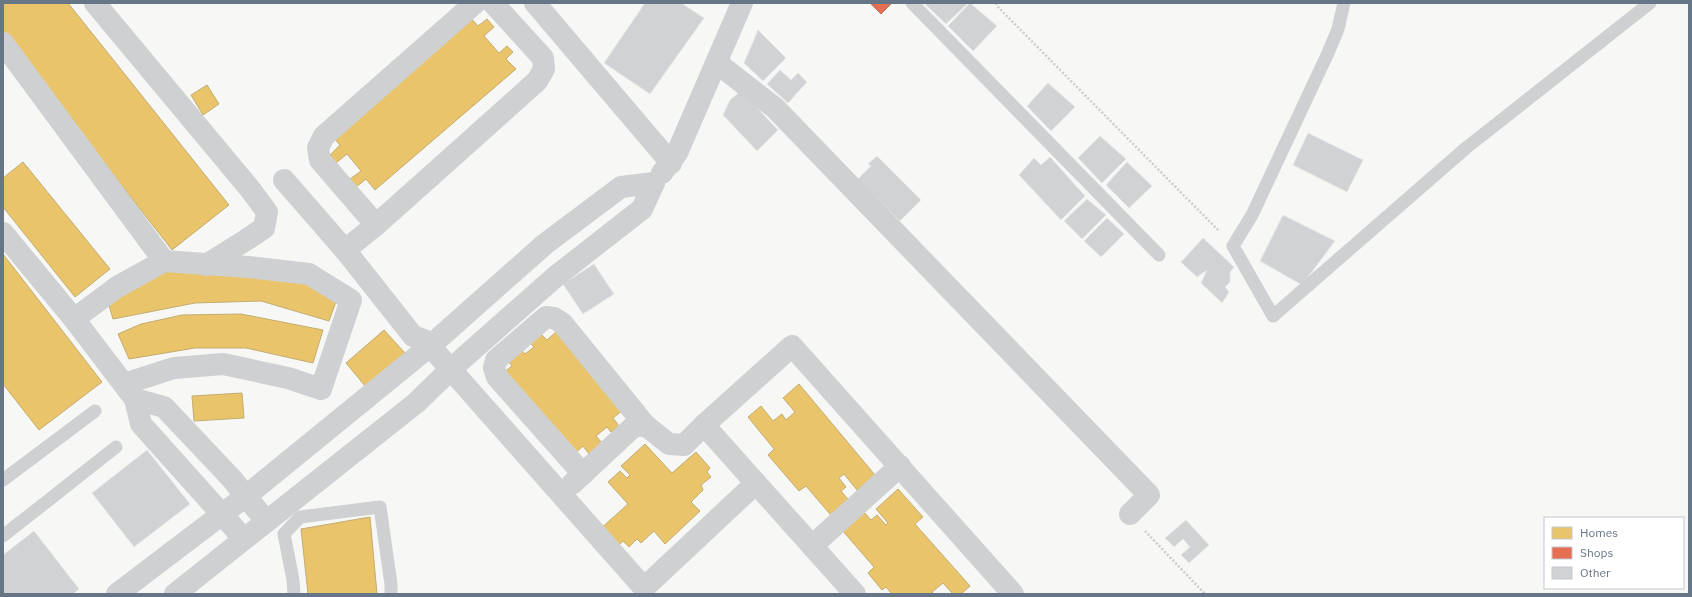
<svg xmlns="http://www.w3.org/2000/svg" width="1692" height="597" font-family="'IBM Plex Sans',sans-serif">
<rect width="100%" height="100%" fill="#f7f7f6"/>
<g fill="#e9c46a" stroke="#c2ad72">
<path d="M 3,3 L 68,3 L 229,205 L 172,250 L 3,33 Z"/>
<path d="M 470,17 L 478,26 L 487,19 L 494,27 L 484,36 L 499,53 L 507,46 L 513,52 L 506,59 L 516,69 L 375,190 L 366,179 L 356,187 L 350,179 L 361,171 L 347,154 L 336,163 L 330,155 L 340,145 L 331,135 Z"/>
<path d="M 207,85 L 219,104 L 203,115 L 191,95 Z"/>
<path d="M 23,162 L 110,269 L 75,297 L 3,207 L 3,178 Z"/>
<path d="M 3,254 L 102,382 L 39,430 L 3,384 Z"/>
<path d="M 169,270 L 294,273 L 337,299 L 329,321 L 261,301 L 195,303 L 113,319 L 106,295 Z"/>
<path d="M 241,314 L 323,330 L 313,363 L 246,348 L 195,348 L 129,359 L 118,334 L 141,324 L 182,315 Z"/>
<path d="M 384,330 L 405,353 L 366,387 L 346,363 Z"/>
<path d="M 557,331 L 623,410 L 613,418 L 619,426 L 611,432 L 607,427 L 596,436 L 602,443 L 589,454 L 583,446 L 572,456 L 503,373 L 512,366 L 506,358 L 519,347 L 525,354 L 534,347 L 529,342 L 540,333 L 547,340 Z"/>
<path d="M 799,384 L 875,475 L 857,490 L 844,474 L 839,478 L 846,487 L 841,491 L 853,505 L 835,520 L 806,486 L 799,491 L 768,455 L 774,449 L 748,417 L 761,406 L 773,421 L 782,414 L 786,420 L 795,412 L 783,398 Z"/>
<path d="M 242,393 L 244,418 L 194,421 L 192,396 Z"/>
<path d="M 645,444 L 672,473 L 696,452 L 710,468 L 707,472 L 711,477 L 701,485 L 703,490 L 691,502 L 700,511 L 665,544 L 654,531 L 641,543 L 637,539 L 629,547 L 623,541 L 616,548 L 599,530 L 628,504 L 608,482 L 620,471 L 627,478 L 630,475 L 621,466 Z"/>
<path d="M 898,489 L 923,517 L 915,524 L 970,586 L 961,594 L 953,594 L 943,583 L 932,592 L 934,594 L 892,594 L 886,587 L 882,590 L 868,573 L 874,567 L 842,530 L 863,511 L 871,520 L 877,515 L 886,525 L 888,523 L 876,509 Z"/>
<path d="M 370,517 L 377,594 L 308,594 L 301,529 Z"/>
</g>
<path fill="#e76f51" stroke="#c17161" d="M 870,3 L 892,3 L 881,14 Z"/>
<g fill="#d0d2d3" stroke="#e6e6e6">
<path d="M 645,3 L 681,3 L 704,18 L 650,94 L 604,63 Z"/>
<path d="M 924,3 L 968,3 L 946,24 Z"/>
<path d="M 970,3 L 997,26 L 973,51 L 948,26 Z"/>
<path d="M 758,30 L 786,58 L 763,81 L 744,63 Z"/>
<path d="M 780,70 L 791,80 L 798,73 L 807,82 L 788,103 L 767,84 Z"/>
<path d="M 1048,83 L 1075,107 L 1051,131 L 1027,106 Z"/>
<path d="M 741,91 L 778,130 L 757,151 L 723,115 L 730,100 Z"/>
<path d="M 1308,133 L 1363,160 L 1347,192 L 1293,165 Z"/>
<path d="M 1100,136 L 1126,159 L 1102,183 L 1078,158 Z"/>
<path d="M 877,156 L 921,200 L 900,221 L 858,179 L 871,166 L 868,164 Z"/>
<path d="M 1050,157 L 1085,196 L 1061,220 L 1019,175 L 1034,158 L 1041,165 Z"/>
<path d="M 1127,162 L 1152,186 L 1129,208 L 1106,185 Z"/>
<path d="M 1087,199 L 1106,215 L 1082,239 L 1064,221 Z"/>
<path d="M 1283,215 L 1335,241 L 1302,285 L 1260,261 Z"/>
<path d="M 1107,218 L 1124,234 L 1101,257 L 1084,241 Z"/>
<path d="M 1203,238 L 1234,267 L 1230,272 L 1230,282 L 1225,287 L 1229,292 L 1222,303 L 1201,283 L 1207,270 L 1197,277 L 1181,262 Z"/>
<path d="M 594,264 L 614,294 L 583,314 L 563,284 Z"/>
<path d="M 147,450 L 190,504 L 134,547 L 92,493 Z"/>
<path d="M 1186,520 L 1209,545 L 1189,563 L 1181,555 L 1190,547 L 1183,539 L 1174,547 L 1165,538 Z"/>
<path d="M 34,531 L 79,589 L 73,594 L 3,594 L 3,555 Z"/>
</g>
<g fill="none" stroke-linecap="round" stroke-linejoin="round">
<g stroke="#cdcdce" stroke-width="2.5" stroke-dasharray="2 2" stroke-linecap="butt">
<path d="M 996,3 L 997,6 L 1219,231"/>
<path d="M 1145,531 L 1205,594"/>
</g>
<g stroke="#cfd0d1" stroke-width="13">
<path d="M 912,3 L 1159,255"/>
<path d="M 1344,3 L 1338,29 L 1328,53 L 1252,215 L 1233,246 L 1273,316 L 1466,148 L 1650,3"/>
<path d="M 3,480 L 95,411"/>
<path d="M 3,536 L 116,447"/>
<path d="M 294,594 L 293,580 L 284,534 L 300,517 L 380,507 L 391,584 L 391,594"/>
</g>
<g stroke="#cfd0d1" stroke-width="22">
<path d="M 95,3 L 250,189 L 267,212 L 264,228 L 246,240 L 206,265"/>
<path d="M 535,3 L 671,163"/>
<path d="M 3,43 L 164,261"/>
<path d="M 717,63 L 775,108 L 1149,495 L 1130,514"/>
<path d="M 662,173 L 677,153 L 742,3"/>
<path d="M 284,180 L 345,250 L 413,336 L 424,340 L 430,346 L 644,588 L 756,483"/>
<path d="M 376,225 L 320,160 L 318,148 L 324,136 L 475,3"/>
<path d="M 3,233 L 74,319 L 135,399 L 141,424 L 244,539"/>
<path d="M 345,250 L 376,225 L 537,81 L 544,69 L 543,58 L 493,3"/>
<path d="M 74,319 L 117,287 L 164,261 L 248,267 L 309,274 L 351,300 L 321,389 L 288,378 L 223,364 L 174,368 L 124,384"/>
<path d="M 135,399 L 164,407 L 232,479 L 266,521"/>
<path d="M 583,474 L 497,377 L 494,368 L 496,360 L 546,317 L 554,318 L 562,323 L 645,425"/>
<path d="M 572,484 L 633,427 L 645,425 L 669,444 L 684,445 L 704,425"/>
<path d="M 812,546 L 900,466"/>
<path d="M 855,594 L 704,425 L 792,346 L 1013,594"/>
</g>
<g stroke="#cfd0d1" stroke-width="22">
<path d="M 117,594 L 246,496 L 430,346 L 545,244 L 621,187 L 654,183"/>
<path d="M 175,594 L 416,403 L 451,369 L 555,277 L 642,209 L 654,183"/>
</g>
</g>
<rect width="1692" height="597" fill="none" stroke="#677686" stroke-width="8"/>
<rect x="1544" y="517" width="140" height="72" fill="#ffffff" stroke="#c2c8cf"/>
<rect x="1552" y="527" width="20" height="12" fill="#e9c46a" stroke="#c2c8cf"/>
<text x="1580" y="537" font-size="12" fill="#677686">Homes</text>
<rect x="1552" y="547" width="20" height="12" fill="#e76f51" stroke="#c2c8cf"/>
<text x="1580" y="557" font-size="12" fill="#677686">Shops</text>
<rect x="1552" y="567" width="20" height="12" fill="#d0d2d3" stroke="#c2c8cf"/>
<text x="1580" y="577" font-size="12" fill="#677686">Other</text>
</svg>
